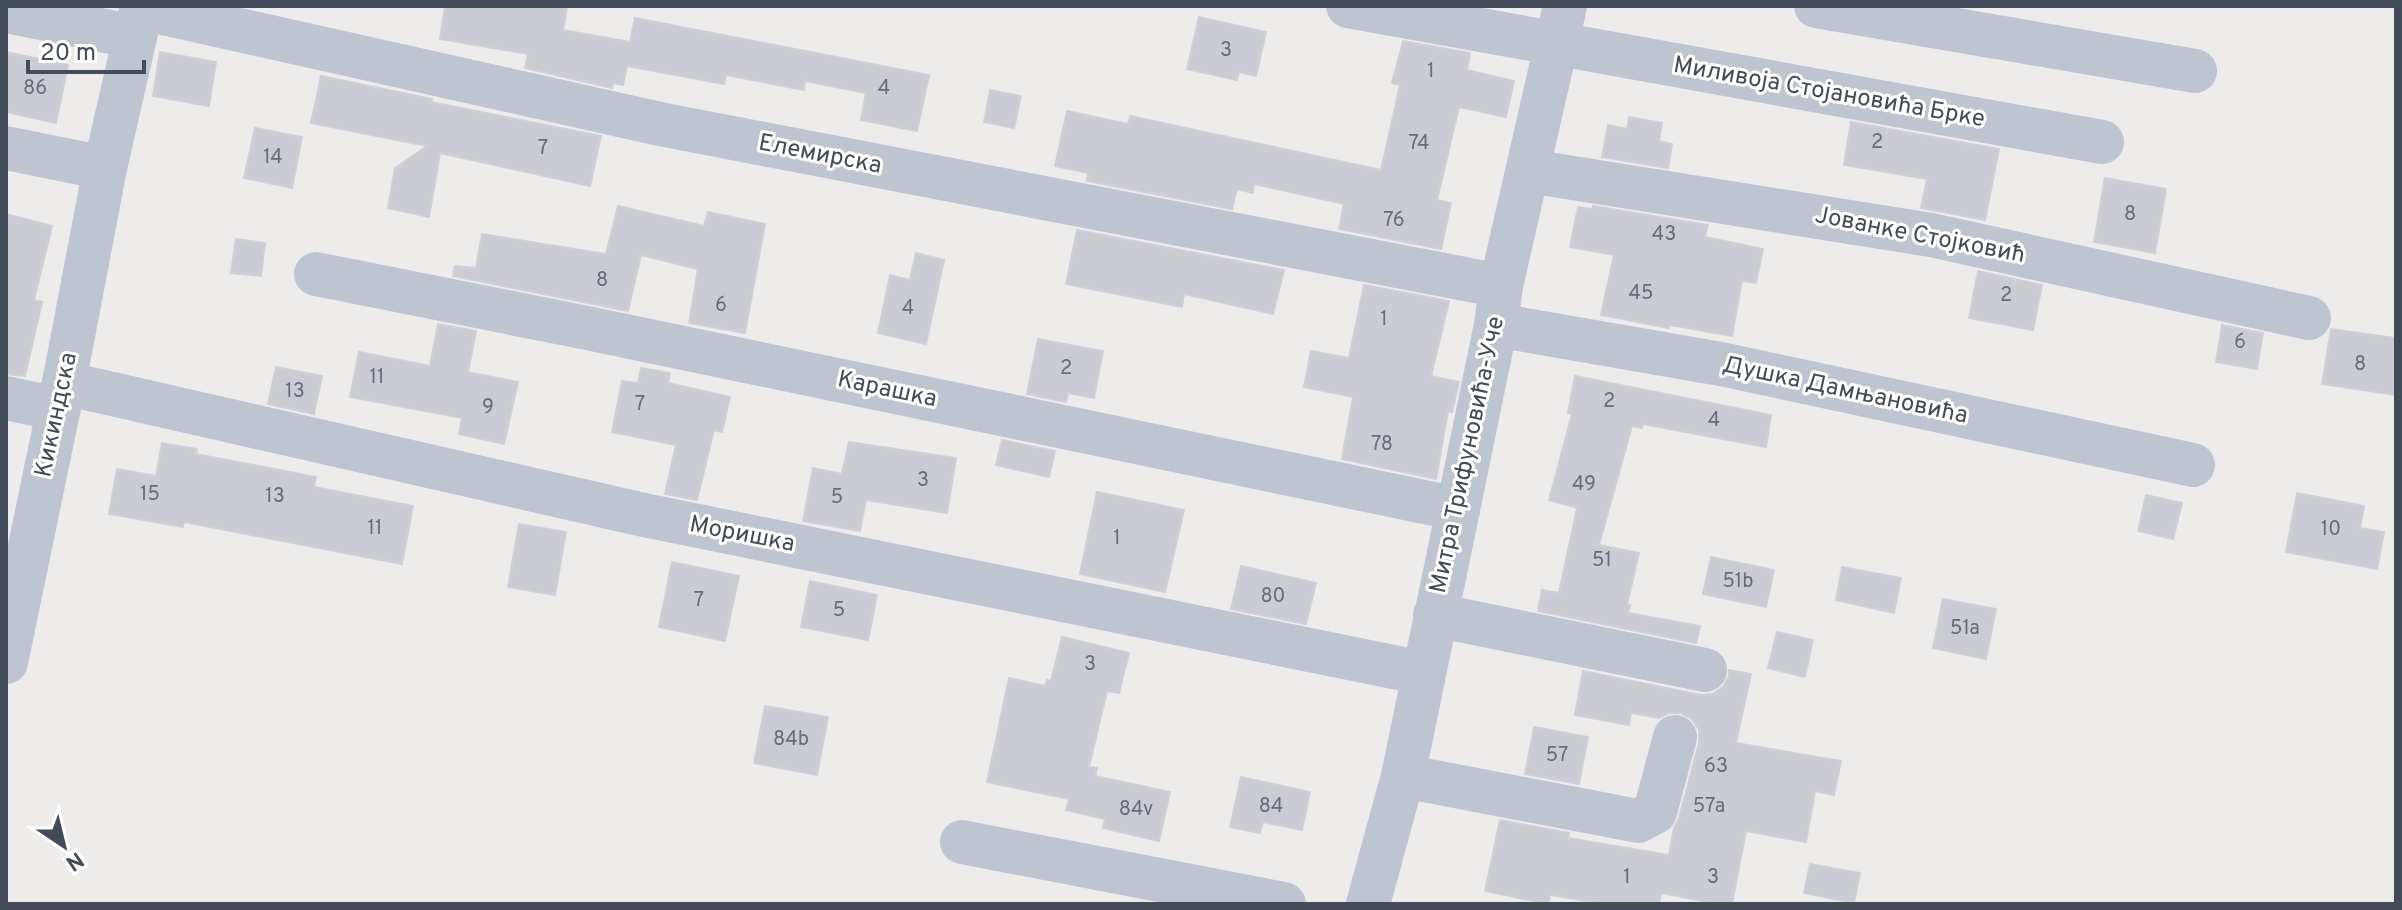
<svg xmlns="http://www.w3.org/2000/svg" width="2402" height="910" font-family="Overpass,sans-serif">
<rect width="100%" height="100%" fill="#eeeceb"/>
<g fill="#cbccd3" stroke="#cfd0d7" stroke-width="2">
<path d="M 445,6 L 567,6 L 563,30 L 630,42 L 635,18 L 929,75 L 917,131 L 861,120 L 866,93 L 805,81 L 804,90 L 726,75 L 724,84 L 627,66 L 623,85 L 613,83 L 612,88 L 525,68 L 528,54 L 440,39 Z"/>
<path d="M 1199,17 L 1266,32 L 1256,76 L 1239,72 L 1237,80 L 1187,69 Z"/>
<path d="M 1403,41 L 1470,53 L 1467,70 L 1514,81 L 1506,117 L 1459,107 L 1437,200 L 1451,203 L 1441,249 L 1339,229 L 1344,204 L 1254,184 L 1253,193 L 1237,189 L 1232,209 L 1087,181 L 1088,173 L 1055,166 L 1067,111 L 1128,124 L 1130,116 L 1381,170 L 1400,85 L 1392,83 Z"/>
<path d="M 6,52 L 68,65 L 56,123 L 6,112 Z"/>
<path d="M 160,52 L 216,62 L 209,106 L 153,96 Z"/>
<path d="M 321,76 L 432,99 L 431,102 L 601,136 L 590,186 L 440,153 L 429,217 L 388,208 L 395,168 L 427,146 L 311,123 Z"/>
<path d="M 990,90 L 1021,96 L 1014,128 L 984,122 Z"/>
<path d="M 1629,117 L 1662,123 L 1659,141 L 1672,144 L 1668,168 L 1602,157 L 1608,125 L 1627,129 Z"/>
<path d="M 1851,122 L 1999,149 L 1985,220 L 1921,208 L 1927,179 L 1844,165 Z"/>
<path d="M 255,128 L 302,137 L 292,188 L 244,178 Z"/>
<path d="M 2105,178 L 2166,189 L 2155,253 L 2094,242 Z"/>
<path d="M 618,206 L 704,226 L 708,212 L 765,224 L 745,333 L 689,323 L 698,269 L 641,255 L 628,311 L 453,276 L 455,266 L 476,268 L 482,234 L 606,254 Z"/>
<path d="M 1593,206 L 1708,225 L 1705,237 L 1763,249 L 1756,283 L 1742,281 L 1732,336 L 1670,325 L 1669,328 L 1601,315 L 1614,255 L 1570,247 L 1578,207 L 1592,209 Z"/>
<path d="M 6,214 L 52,226 L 34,300 L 42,302 L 25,376 L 6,374 Z"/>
<path d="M 1077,230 L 1284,270 L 1273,314 L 1184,294 L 1182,307 L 1066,284 Z"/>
<path d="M 236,239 L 265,243 L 261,276 L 231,273 Z"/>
<path d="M 916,253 L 944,260 L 926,344 L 878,333 L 890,275 L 910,280 Z"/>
<path d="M 1978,271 L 2042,285 L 2033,330 L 1969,318 Z"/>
<path d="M 1364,285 L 1449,301 L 1431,376 L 1459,382 L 1452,412 L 1448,411 L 1436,479 L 1342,459 L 1353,397 L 1304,387 L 1311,351 L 1349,358 Z"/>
<path d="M 438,324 L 476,331 L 468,372 L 518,382 L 504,444 L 459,434 L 462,418 L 350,397 L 359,352 L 430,366 Z"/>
<path d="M 2222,325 L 2263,333 L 2257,369 L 2216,362 Z"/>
<path d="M 2331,329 L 2396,338 L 2396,395 L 2322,384 Z"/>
<path d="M 1038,339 L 1103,351 L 1094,398 L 1068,393 L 1066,402 L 1027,394 Z"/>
<path d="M 276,367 L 322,376 L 314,414 L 268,404 Z"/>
<path d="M 641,368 L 670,373 L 668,383 L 730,397 L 722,432 L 714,430 L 697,500 L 665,494 L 676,445 L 612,432 L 622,381 L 638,383 Z"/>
<path d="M 1575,376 L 1771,415 L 1766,447 L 1643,424 L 1642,428 L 1632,426 L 1599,545 L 1639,553 L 1627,605 L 1630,605 L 1628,613 L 1700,626 L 1696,643 L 1538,611 L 1542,590 L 1559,593 L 1577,508 L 1549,500 L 1572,414 L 1568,413 Z"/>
<path d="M 1002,440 L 1055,451 L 1049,477 L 996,465 Z"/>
<path d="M 849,442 L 956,458 L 947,513 L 866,500 L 860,531 L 803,521 L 813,468 L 842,474 Z"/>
<path d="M 162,443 L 197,449 L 196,454 L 316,477 L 314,487 L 413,506 L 402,564 L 184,522 L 183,527 L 109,514 L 117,469 L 156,476 Z"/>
<path d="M 1097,492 L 1184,510 L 1165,592 L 1080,574 Z"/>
<path d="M 2297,493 L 2364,506 L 2360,528 L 2384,532 L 2377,569 L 2286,552 Z"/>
<path d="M 2146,495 L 2182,503 L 2173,539 L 2138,531 Z"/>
<path d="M 519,524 L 566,532 L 555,595 L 508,587 Z"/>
<path d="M 1711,557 L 1774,570 L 1766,607 L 1703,594 Z"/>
<path d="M 672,562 L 739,576 L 725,641 L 659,627 Z"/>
<path d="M 1241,566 L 1316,583 L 1306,624 L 1231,609 Z"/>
<path d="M 1842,567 L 1901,578 L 1894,613 L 1836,600 Z"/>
<path d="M 810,581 L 877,595 L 868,640 L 801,627 Z"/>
<path d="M 1943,599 L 1996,609 L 1986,659 L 1933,648 Z"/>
<path d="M 1777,632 L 1813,640 L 1805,677 L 1768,668 Z"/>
<path d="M 1062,637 L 1129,653 L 1119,693 L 1107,691 L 1089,767 L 1097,768 L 1095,776 L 1170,792 L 1159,841 L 1103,828 L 1105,819 L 1066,810 L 1069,799 L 987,782 L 1009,678 L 1045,686 L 1047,680 L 1051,681 Z"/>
<path d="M 1729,670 L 1751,674 L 1736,743 L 1841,761 L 1834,795 L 1815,791 L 1806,842 L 1746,831 L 1732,904 L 1718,904 L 1661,893 L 1659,904 L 1605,904 L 1550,895 L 1548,904 L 1485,891 L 1500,820 L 1569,833 L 1568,838 L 1669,855 L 1674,828 L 1679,818 L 1699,743 L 1699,730 L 1692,719 L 1681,713 L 1669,713 L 1659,718 L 1631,713 L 1629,725 L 1575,715 L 1583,671 L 1701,695 L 1712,694 L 1723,687 L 1729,676 Z"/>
<path d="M 765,706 L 828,717 L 817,775 L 754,763 Z"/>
<path d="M 1534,727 L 1588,737 L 1579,784 L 1525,774 Z"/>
<path d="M 1241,777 L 1310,792 L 1302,830 L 1263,822 L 1260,833 L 1230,827 Z"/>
<path d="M 1810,864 L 1860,873 L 1854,903 L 1804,893 Z"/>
</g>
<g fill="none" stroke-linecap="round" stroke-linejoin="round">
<g stroke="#bec5d1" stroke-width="44">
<path d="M 1348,6 L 2102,142"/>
<path d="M 1816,6 L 2195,71"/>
<path d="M 141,8 L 660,124 L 1501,286"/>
<path d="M 6,11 L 135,37"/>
<path d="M 6,148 L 105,168"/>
<path d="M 1529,171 L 1931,235 L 2309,318"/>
<path d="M 316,274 L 587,328 L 1458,509"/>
<path d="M 1496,325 L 1721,364 L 2193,465"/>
<path d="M 64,383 L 644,515 L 1423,673"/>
<path d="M 6,398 L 57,409"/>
<path d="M 1435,615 L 1705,670"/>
<path d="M 6,662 L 64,383 L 105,168 L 142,6"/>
<path d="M 1403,776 L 1638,821 L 1655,812 L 1675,737"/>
<path d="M 962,842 L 1284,904"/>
<path d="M 1368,904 L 1403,776 L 1496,325 L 1501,286 L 1565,6"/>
</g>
</g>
<g text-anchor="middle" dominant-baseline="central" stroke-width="6" stroke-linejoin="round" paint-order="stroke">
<g font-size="20" fill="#666b77">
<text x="1226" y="51">3</text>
<text x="1431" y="72">1</text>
<text x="35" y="89">86</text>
<text x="884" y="89">4</text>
<text x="1877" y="143">2</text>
<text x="1419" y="144">74</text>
<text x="543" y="149">7</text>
<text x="273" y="158">14</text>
<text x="2130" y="215">8</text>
<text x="1394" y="221">76</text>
<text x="1664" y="235">43</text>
<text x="602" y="281">8</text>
<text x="1641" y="294">45</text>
<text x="2006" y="296">2</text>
<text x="721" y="306">6</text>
<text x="908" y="309">4</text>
<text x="1384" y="320">1</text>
<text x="2240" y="343">6</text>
<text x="2360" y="365">8</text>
<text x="1066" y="369">2</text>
<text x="377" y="378">11</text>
<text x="295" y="392">13</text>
<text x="1609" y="402">2</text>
<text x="640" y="405">7</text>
<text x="488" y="408">9</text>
<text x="1714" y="421">4</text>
<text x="1382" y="445">78</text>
<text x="923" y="481">3</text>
<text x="1584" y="485">49</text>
<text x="150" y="495">15</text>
<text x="275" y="497">13</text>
<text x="837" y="498">5</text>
<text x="375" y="529">11</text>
<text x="2331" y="530">10</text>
<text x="1117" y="539">1</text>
<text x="1602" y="561">51</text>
<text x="1738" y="582">51b</text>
<text x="1273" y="597">80</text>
<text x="699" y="601">7</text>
<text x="839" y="611">5</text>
<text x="1965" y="629">51a</text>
<text x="1090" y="665">3</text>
<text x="791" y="740">84b</text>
<text x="1557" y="756">57</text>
<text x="1716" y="767">63</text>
<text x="1271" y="807">84</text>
<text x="1709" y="807">57a</text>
<text x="1136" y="810">84v</text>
<text x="1627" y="878">1</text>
<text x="1713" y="878">3</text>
</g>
<g font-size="24" fill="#444b58" stroke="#fff">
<text transform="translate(1829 93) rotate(10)">Миливоја Стојановића Брке</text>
<text transform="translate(820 155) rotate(11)">Елемирска</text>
<text transform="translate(1920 236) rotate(11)">Јованке Стојковић</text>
<text transform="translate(887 390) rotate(12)">Карашка</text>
<text transform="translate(1845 391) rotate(12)">Душка Дамњановића</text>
<text transform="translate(57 415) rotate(-78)">Кикиндска</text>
<text transform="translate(1468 455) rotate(-78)">Митра Трифуновића-Уче</text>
<text transform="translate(742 535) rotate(11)">Моришка</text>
</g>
</g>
<rect width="2402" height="910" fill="none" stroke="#444b58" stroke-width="16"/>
<g transform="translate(64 846) rotate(145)" stroke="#ffffff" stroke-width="6" paint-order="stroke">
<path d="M0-6L14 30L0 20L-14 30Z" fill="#444b58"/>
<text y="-12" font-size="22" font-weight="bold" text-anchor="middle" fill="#444b58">N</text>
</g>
<path d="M28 60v12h116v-12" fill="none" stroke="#444b58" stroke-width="4"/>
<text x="40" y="60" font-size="24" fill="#444b58" stroke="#ffffff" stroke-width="6" paint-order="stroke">20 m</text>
</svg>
